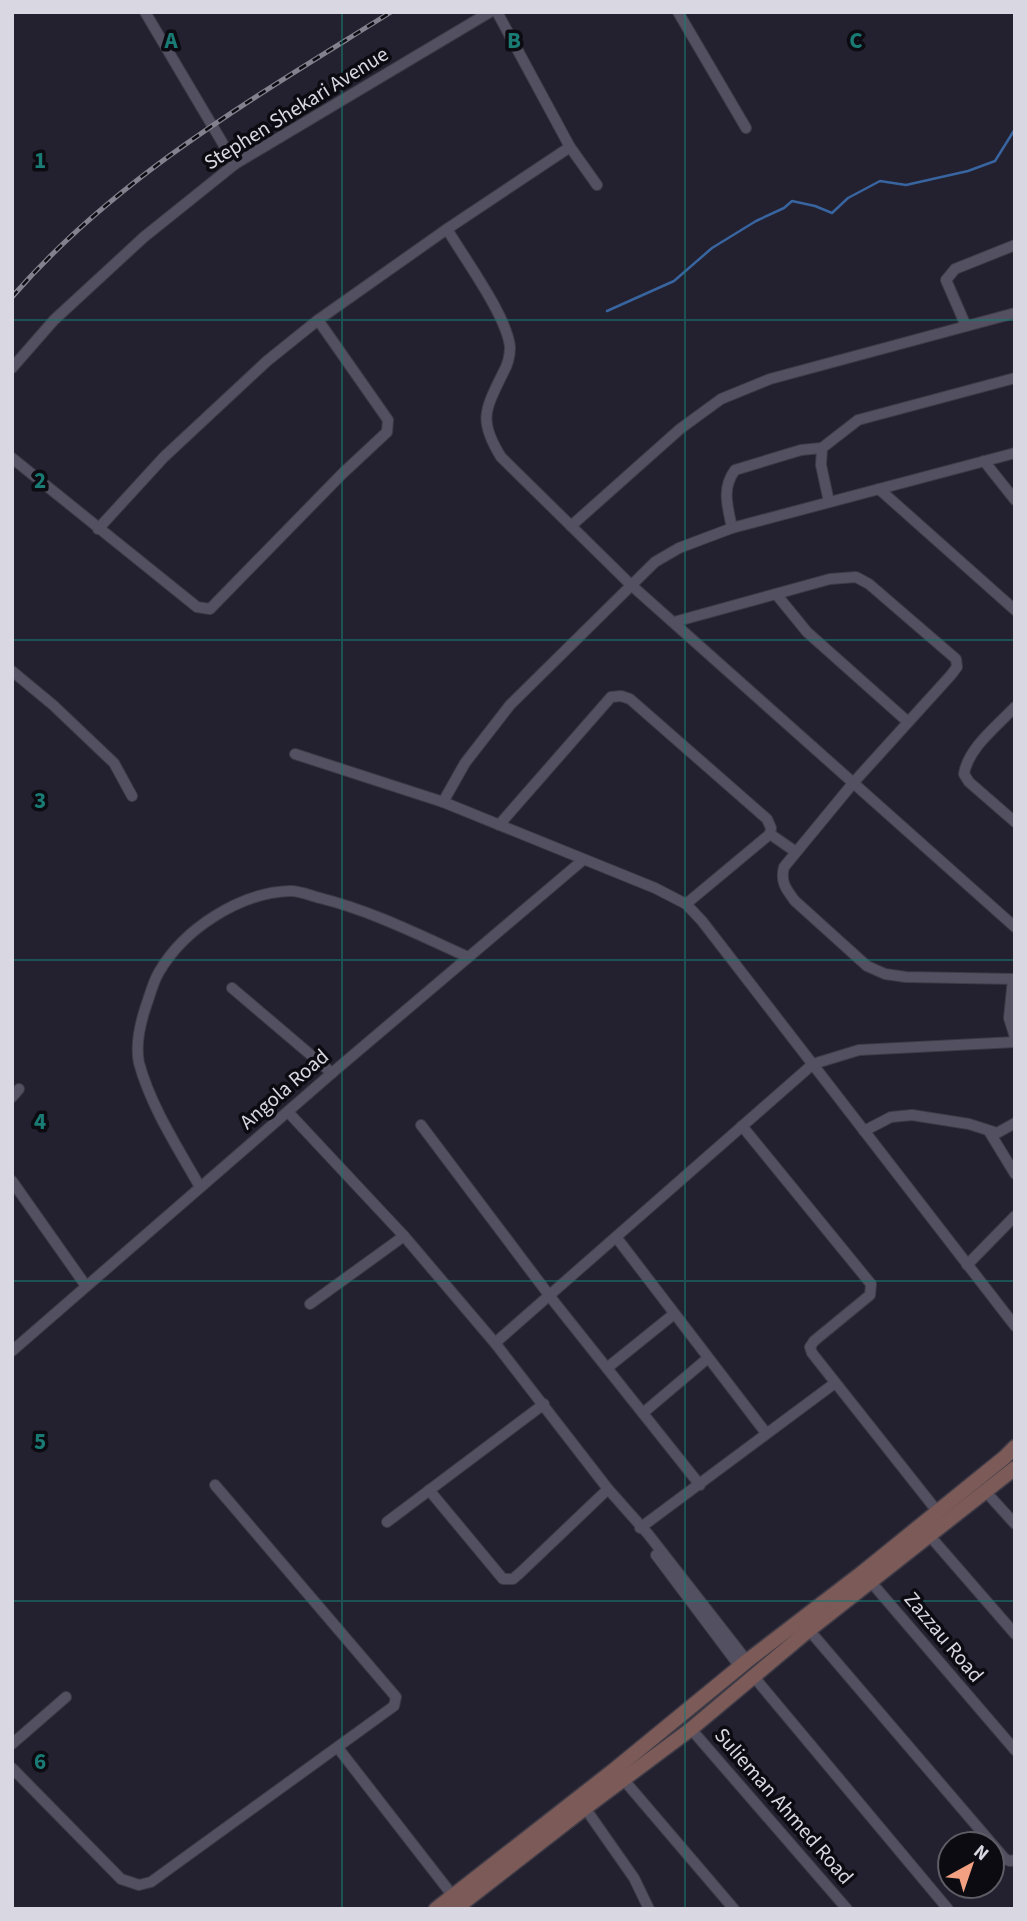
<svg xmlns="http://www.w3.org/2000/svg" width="1027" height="1921" font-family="'Source Sans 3',sans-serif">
<rect width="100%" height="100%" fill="#23212f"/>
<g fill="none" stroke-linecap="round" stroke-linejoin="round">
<path stroke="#38649f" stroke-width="2.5" d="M 607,311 L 674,281 L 712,248 L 756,221 L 784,208 L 792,201 L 815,206 L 832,213 L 848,198 L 880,181 L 906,185 L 968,171 L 995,161 L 1015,129"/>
<defs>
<g id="street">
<path d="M 145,12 L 235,164"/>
<path d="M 497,12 L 570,147 L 597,185"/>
<path d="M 678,12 L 746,128"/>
<path d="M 447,229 C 464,258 507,316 510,347 C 510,355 507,366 503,373 C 485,410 478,420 501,457 L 630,584 L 1015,927"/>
<path d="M 966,326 L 946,280 L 955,269 L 1015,245"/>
<path d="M 12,368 L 54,320 L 144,237 L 235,164 L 490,12"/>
<path d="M 822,448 L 821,465 L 829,502"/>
<path d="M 12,458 L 197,607 L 210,609 L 342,474 L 387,432 L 388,420 L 318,320"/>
<path d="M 984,461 L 1015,500"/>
<path d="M 879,489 L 1015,610"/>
<path d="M 571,526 L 680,429 L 721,399 L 770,379 L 1015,313"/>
<path d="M 732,528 C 728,507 721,489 735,470 L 801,450 L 822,448 L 858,420 L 1015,378"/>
<path d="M 98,529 L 164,457 L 267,361 L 318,320 L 447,229 L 570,147"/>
<path d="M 776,594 L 807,632 L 908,722"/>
<path d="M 674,622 L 830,579 L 856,577 L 869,584 L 956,659 L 957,667 L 951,675 L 854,782 L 784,867 C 780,882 786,889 795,901 L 867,966 L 885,974 L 906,977 L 1015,979"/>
<path d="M 12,671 L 53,705 L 114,763 L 132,796"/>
<path d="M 1015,707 C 997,726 968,748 964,774 L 969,782 L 1015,822"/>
<path d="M 295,754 L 443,802 L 655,888 L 686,904 L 702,921 L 1015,1326"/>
<path d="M 443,802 L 465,763 L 510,705 L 655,562 L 679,548 L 732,528 L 1015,453"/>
<path d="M 499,825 L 611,697 L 621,696 L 630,699 L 767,819 L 771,828 L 770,834"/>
<path d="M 770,834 L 796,852"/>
<path d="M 686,904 L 770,834"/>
<path d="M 1013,979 L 1009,1018 L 1015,1037"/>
<path d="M 232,988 L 332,1073"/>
<path d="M 12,1097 L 19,1089"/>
<path d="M 288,1112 L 404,1236 L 495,1343 L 608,1489 L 648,1534 L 747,1661"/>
<path d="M 421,1125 L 555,1303 L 700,1485"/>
<path d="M 742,1126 L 871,1284 L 870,1295 L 814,1341 L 810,1347 L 812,1353 L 937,1511"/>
<path d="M 864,1131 L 891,1117 L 912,1115 L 969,1124 L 997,1133 L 1015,1123"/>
<path d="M 990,1133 L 1015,1174"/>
<path d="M 12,1181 L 86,1286"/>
<path d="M 200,1187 C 178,1148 151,1107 139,1063 C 135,1044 140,1024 146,1006 C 150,995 153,982 159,972 C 184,929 239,893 289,891 C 299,890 311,896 320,898 C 372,911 419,935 468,957"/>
<path d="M 616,1237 L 766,1433"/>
<path d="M 967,1265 L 1015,1216"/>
<path d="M 310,1304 L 404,1236"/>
<path d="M 495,1343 L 813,1064 L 859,1050 L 1015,1042"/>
<path d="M 12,1351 L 332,1073 L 583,860"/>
<path d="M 607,1368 L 674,1314"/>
<path d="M 643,1413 L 708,1358"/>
<path d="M 429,1490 L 503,1579 L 513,1579 L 521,1572 L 608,1489"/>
<path d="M 986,1492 L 1015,1524"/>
<path d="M 387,1522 L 544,1404"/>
<path d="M 640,1528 L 835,1383"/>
<path d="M 929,1535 L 1015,1634"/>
<path d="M 656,1555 L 740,1667"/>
<path d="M 871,1582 L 1015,1750"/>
<path d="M 809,1630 L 1005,1859 L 1010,1861 L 1015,1860"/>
<path d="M 754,1677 L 948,1909"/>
<path d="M 691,1729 L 847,1909"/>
<path d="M 12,1744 L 66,1697"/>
<path d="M 338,1748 L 453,1896"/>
<path d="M 12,1768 L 121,1879 L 139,1885 L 151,1882 L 394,1706 L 396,1697 L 215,1485"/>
<path d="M 623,1779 L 734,1909"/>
<path d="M 585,1808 L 634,1878 L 649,1909"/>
</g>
<g id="secondary">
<path d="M 436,1909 L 614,1770 L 747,1661 L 863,1572 L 1005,1457 L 1015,1447"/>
<path d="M 455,1909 L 585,1808 L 691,1729 L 809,1630 L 1015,1468"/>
</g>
</defs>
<use href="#street" stroke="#3e3b47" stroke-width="12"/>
<use href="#secondary" stroke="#3e3b47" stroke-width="17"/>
<use href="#street" stroke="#535161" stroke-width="10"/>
<use href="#secondary" stroke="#7b5a57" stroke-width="14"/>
<defs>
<path id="rail" d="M 12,297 C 117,176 257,96 391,12"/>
</defs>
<use href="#rail" stroke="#83818d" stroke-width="5"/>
<use href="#rail" stroke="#0c0b12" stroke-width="2.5" stroke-dasharray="8" stroke-linecap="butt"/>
</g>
<path fill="none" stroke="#197b74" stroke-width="2" stroke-opacity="0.55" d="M 342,12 L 342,1909M 685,12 L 685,1909M 12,320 L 1015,320M 12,640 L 1015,640M 12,960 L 1015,960M 12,1281 L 1015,1281M 12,1601 L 1015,1601"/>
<g text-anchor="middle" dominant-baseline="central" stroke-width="7" stroke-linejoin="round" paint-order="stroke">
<g font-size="21" fill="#d9d7e1" stroke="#0c0b12">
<text transform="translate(296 108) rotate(-32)">Stephen Shekari Avenue</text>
<text transform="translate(284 1089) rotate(-41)">Angola Road</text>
<text transform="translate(944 1637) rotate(50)">Zazzau Road</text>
<text transform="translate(784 1806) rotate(49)">Sulieman Ahmed Road</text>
</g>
</g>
<g font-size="23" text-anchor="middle" font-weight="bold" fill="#197b74" stroke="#0c0b12" stroke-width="7" stroke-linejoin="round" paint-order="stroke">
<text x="171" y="48">A</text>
<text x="514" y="48">B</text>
<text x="856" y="48">C</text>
<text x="40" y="168">1</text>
<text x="40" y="488">2</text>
<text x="40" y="808">3</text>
<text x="40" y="1129">4</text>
<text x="40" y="1449">5</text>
<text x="40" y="1769">6</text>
</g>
<rect width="1027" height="1921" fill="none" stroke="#d9d7e1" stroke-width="28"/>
<g transform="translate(971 1865) rotate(40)"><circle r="33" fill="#0c0b12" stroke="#5e5d65" stroke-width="2"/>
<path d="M0-5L12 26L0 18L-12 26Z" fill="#f2a081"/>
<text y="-10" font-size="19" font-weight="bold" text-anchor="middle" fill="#d9d7e1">N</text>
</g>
</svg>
